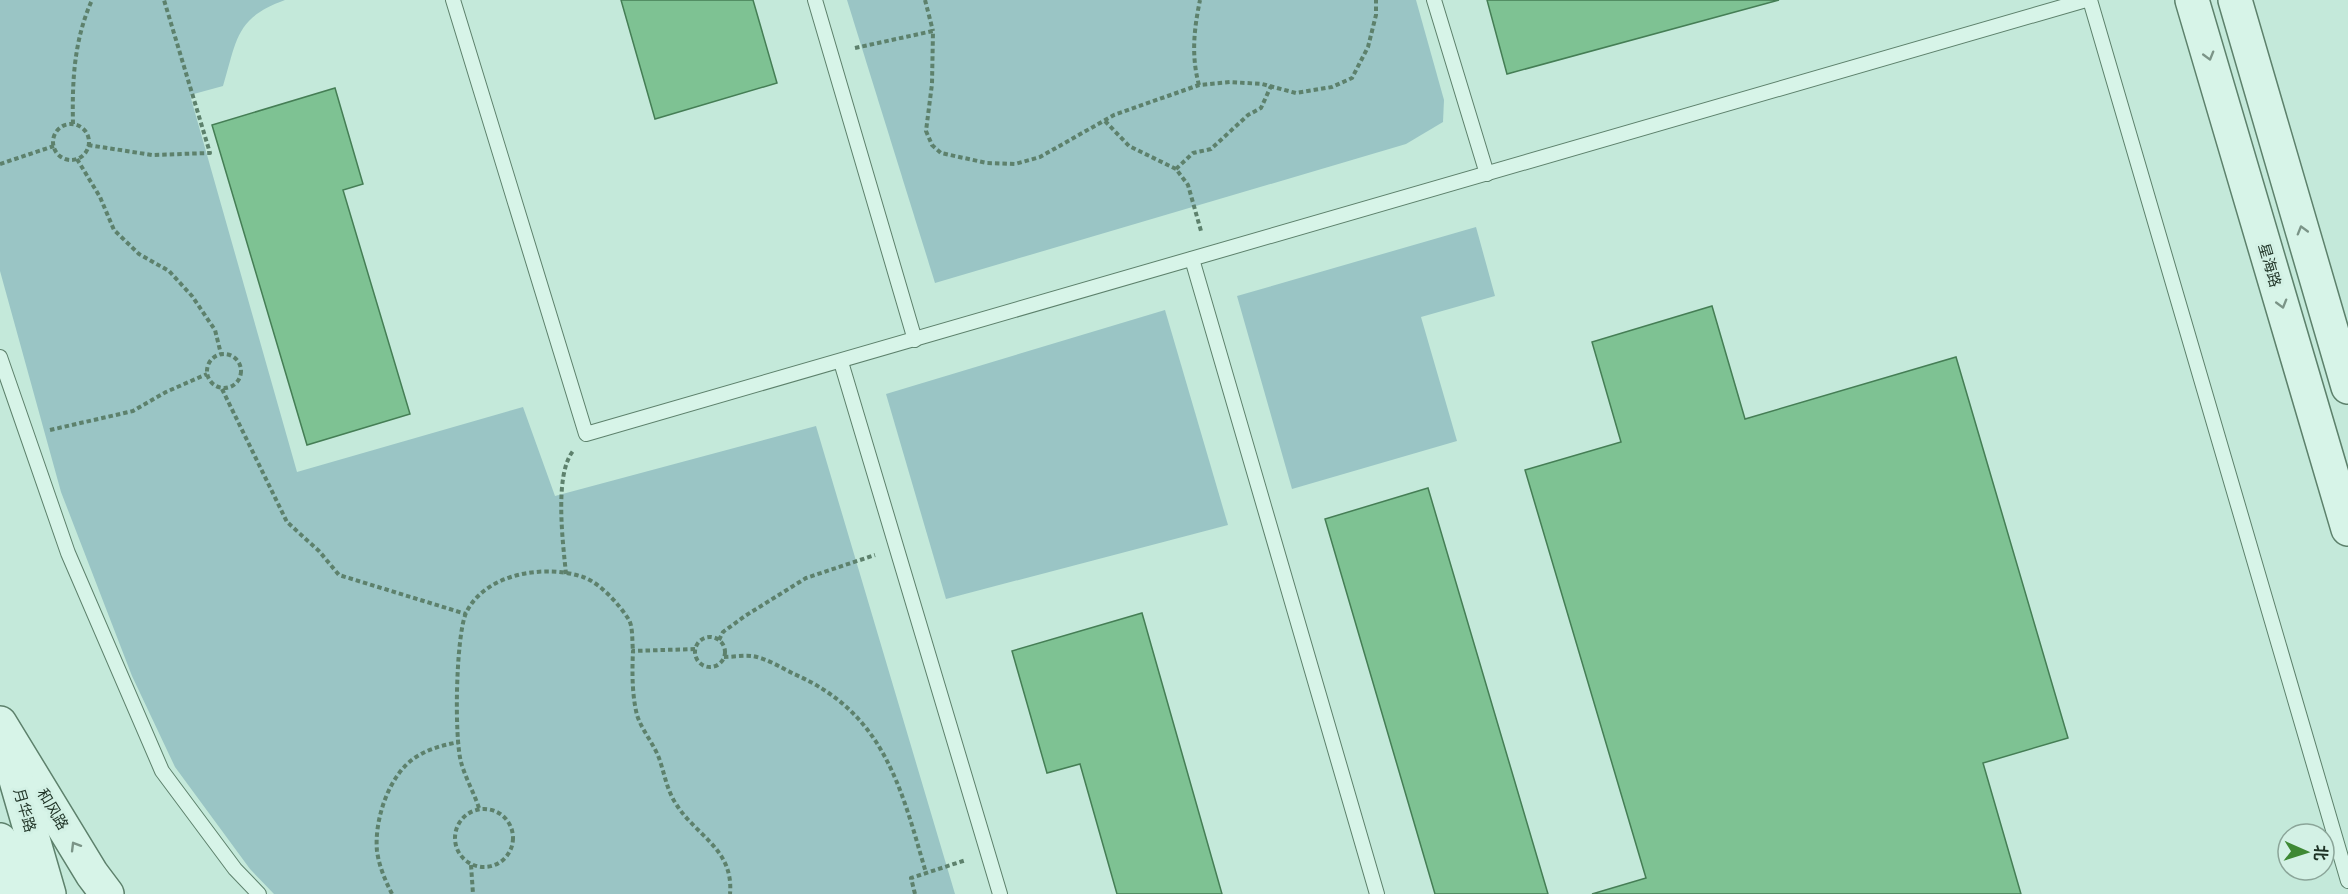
<svg xmlns="http://www.w3.org/2000/svg" width="2348" height="894" font-family="'Source Serif 4','Noto Sans SC',serif">
<rect width="100%" height="100%" fill="#c4e9da"/>
<g fill="#9ac5c5">
<path d="M 0,0 L 285,0 C 235,18 237,40 223,86 L 190,95 L 297,472 L 523,407 L 555,496 L 816,426 L 955,894 L 274,894 L 250,869 L 175,767 L 132,676 L 61,492 L 0,271 Z"/>
<path d="M 847,0 L 1416,0 L 1444,100 L 1443,122 L 1406,144 L 935,283 Z"/>
<path d="M 1476,227 L 1495,296 L 1421,317 L 1457,441 L 1292,489 L 1237,296 Z"/>
<path d="M 1165,310 L 1228,525 L 946,599 L 886,394 Z"/>
</g>
<g fill="#7ec293" stroke="#457e55" stroke-width="1.5">
<path d="M 621,0 L 753,0 L 777,83 L 655,119 Z"/>
<path d="M 1487,0 L 1779,0 L 1507,74 Z"/>
<path d="M 335,88 L 363,184 L 343,190 L 410,414 L 307,445 L 212,125 Z"/>
<path d="M 1712,306 L 1745,419 L 1956,357 L 2068,738 L 1983,763 L 2021,894 L 1592,894 L 1646,878 L 1525,470 L 1621,442 L 1592,342 Z"/>
<path d="M 1428,488 L 1548,894 L 1435,894 L 1325,519 Z"/>
<path d="M 1142,613 L 1222,894 L 1117,894 L 1080,764 L 1047,773 L 1012,651 Z"/>
</g>
<g fill="none" stroke-linecap="round" stroke-linejoin="round">
<defs>
<g id="service">
<path d="M 453,0 L 586,434 L 2086,0"/>
<path d="M 815,0 L 915,340"/>
<path d="M 1434,0 L 1487,174"/>
<path d="M 2090,0 L 2348,881"/>
<path d="M 1192,259 L 1377,894"/>
<path d="M 0,357 L 68,553 L 162,771 L 235,869 L 259,894"/>
<path d="M 841,362 L 1000,894"/>
</g>
<g id="tertiary">
<path d="M 2192,0 L 2348,529"/>
<path d="M 2235,0 L 2348,387"/>
<path d="M 0,723 L 92,874 L 107,894"/>
<path d="M 11,763 L 49,894"/>
<path d="M 0,840 L 16,894"/>
</g>
</defs>
<use href="#service" stroke="#5d816c" stroke-width="16"/>
<use href="#tertiary" stroke="#5d816c" stroke-width="36"/>
<g stroke="#5d816c" stroke-width="4" stroke-dasharray="4.5 3" stroke-linecap="butt">
<path d="M 925,0 L 933,31"/>
<path d="M 855,48 L 933,31 L 932,84 L 926,131 L 932,145 L 941,153 L 987,163 L 1015,164 L 1040,157 L 1114,115 L 1199,85 L 1230,82 L 1262,84 L 1296,93 L 1332,87 L 1352,78 L 1368,47 L 1376,15 L 1376,0"/>
<path d="M 1199,85 C 1191,56 1194,29 1200,0"/>
<path d="M 1105,121 L 1129,146 L 1176,169 L 1188,185 L 1201,231"/>
<path d="M 73,124 C 72,81 74,40 92,0"/>
<circle cx="71" cy="142" r="18"/>
<path d="M 88,145 L 152,155 L 210,153 L 164,0"/>
<path d="M 77,159 L 100,197 L 114,230 L 139,254 L 169,271 L 192,296 L 215,330 L 221,354"/>
<path d="M 0,164 L 54,146"/>
<path d="M 1176,169 L 1193,153 L 1211,149 L 1248,115 L 1261,108 L 1271,86"/>
<circle cx="224" cy="371" r="17"/>
<path d="M 222,389 L 287,522 L 319,551 L 339,575 L 466,614"/>
<path d="M 50,430 L 133,411 L 166,392 L 207,374"/>
<path d="M 566,574 C 563,543 554,475 573,451"/>
<circle cx="710" cy="652" r="15"/>
<path d="M 719,640 L 723,632 L 745,616 L 806,578 L 875,555"/>
<path d="M 695,649 L 633,651 C 632,672 632,695 637,715 C 642,731 655,745 660,761 C 665,776 667,790 676,804 C 696,836 734,849 730,894"/>
<path d="M 724,657 C 733,657 743,655 752,656 C 766,658 782,668 794,674 C 884,713 901,787 926,873"/>
<path d="M 479,808 C 474,793 465,777 461,762 C 454,736 456,636 466,613 C 485,573 545,564 583,577 C 599,582 620,605 629,620 C 633,627 632,642 633,651"/>
<circle cx="484" cy="838" r="29"/>
<path d="M 471,865 L 473,894"/>
<path d="M 392,894 C 385,880 379,866 377,851 C 374,820 389,774 416,757 C 430,748 444,745 459,742"/>
<path d="M 915,894 L 911,878 L 966,860"/>
</g>
<use href="#service" stroke="#d7f4e8" stroke-width="14"/>
<use href="#tertiary" stroke="#d7f4e8" stroke-width="33"/>
</g>
<defs><path id="oneway-chevron" d="M-2-3.5L2.5 0L-2 3.5" fill="none" stroke-width="1.6" stroke-linecap="round" stroke-linejoin="round" transform="scale(1.5)"/></defs>
<g stroke="#7b9487">
<use href="#oneway-chevron" transform="translate(2209 56) rotate(74)"/>
<use href="#oneway-chevron" transform="translate(2302 230) rotate(-106)"/>
<use href="#oneway-chevron" transform="translate(2282 304) rotate(74)"/>
<use href="#oneway-chevron" transform="translate(75 846) rotate(-121)"/>
</g>
<g text-anchor="middle" dominant-baseline="central" stroke-width="6" stroke-linejoin="round" paint-order="stroke">
<g font-size="15" fill="#1f3326" stroke="#d3f1e5">
<text transform="translate(2270 265) rotate(74)">星海路</text>
<text transform="translate(53 809) rotate(59)">和风路</text>
<text transform="translate(25 810) rotate(74)">月华路</text>
</g>
</g>
<g transform="translate(2306 852) rotate(93)"><circle r="28" fill="#d3f1e5" stroke="#8ba599" stroke-width="1.5"/>
<path d="M0-4.5L10 22L0 15L-10 22Z" fill="#3e8934"/>
<text y="-9" font-size="16" font-weight="bold" text-anchor="middle" fill="#1f3326">北</text>
</g>
</svg>
